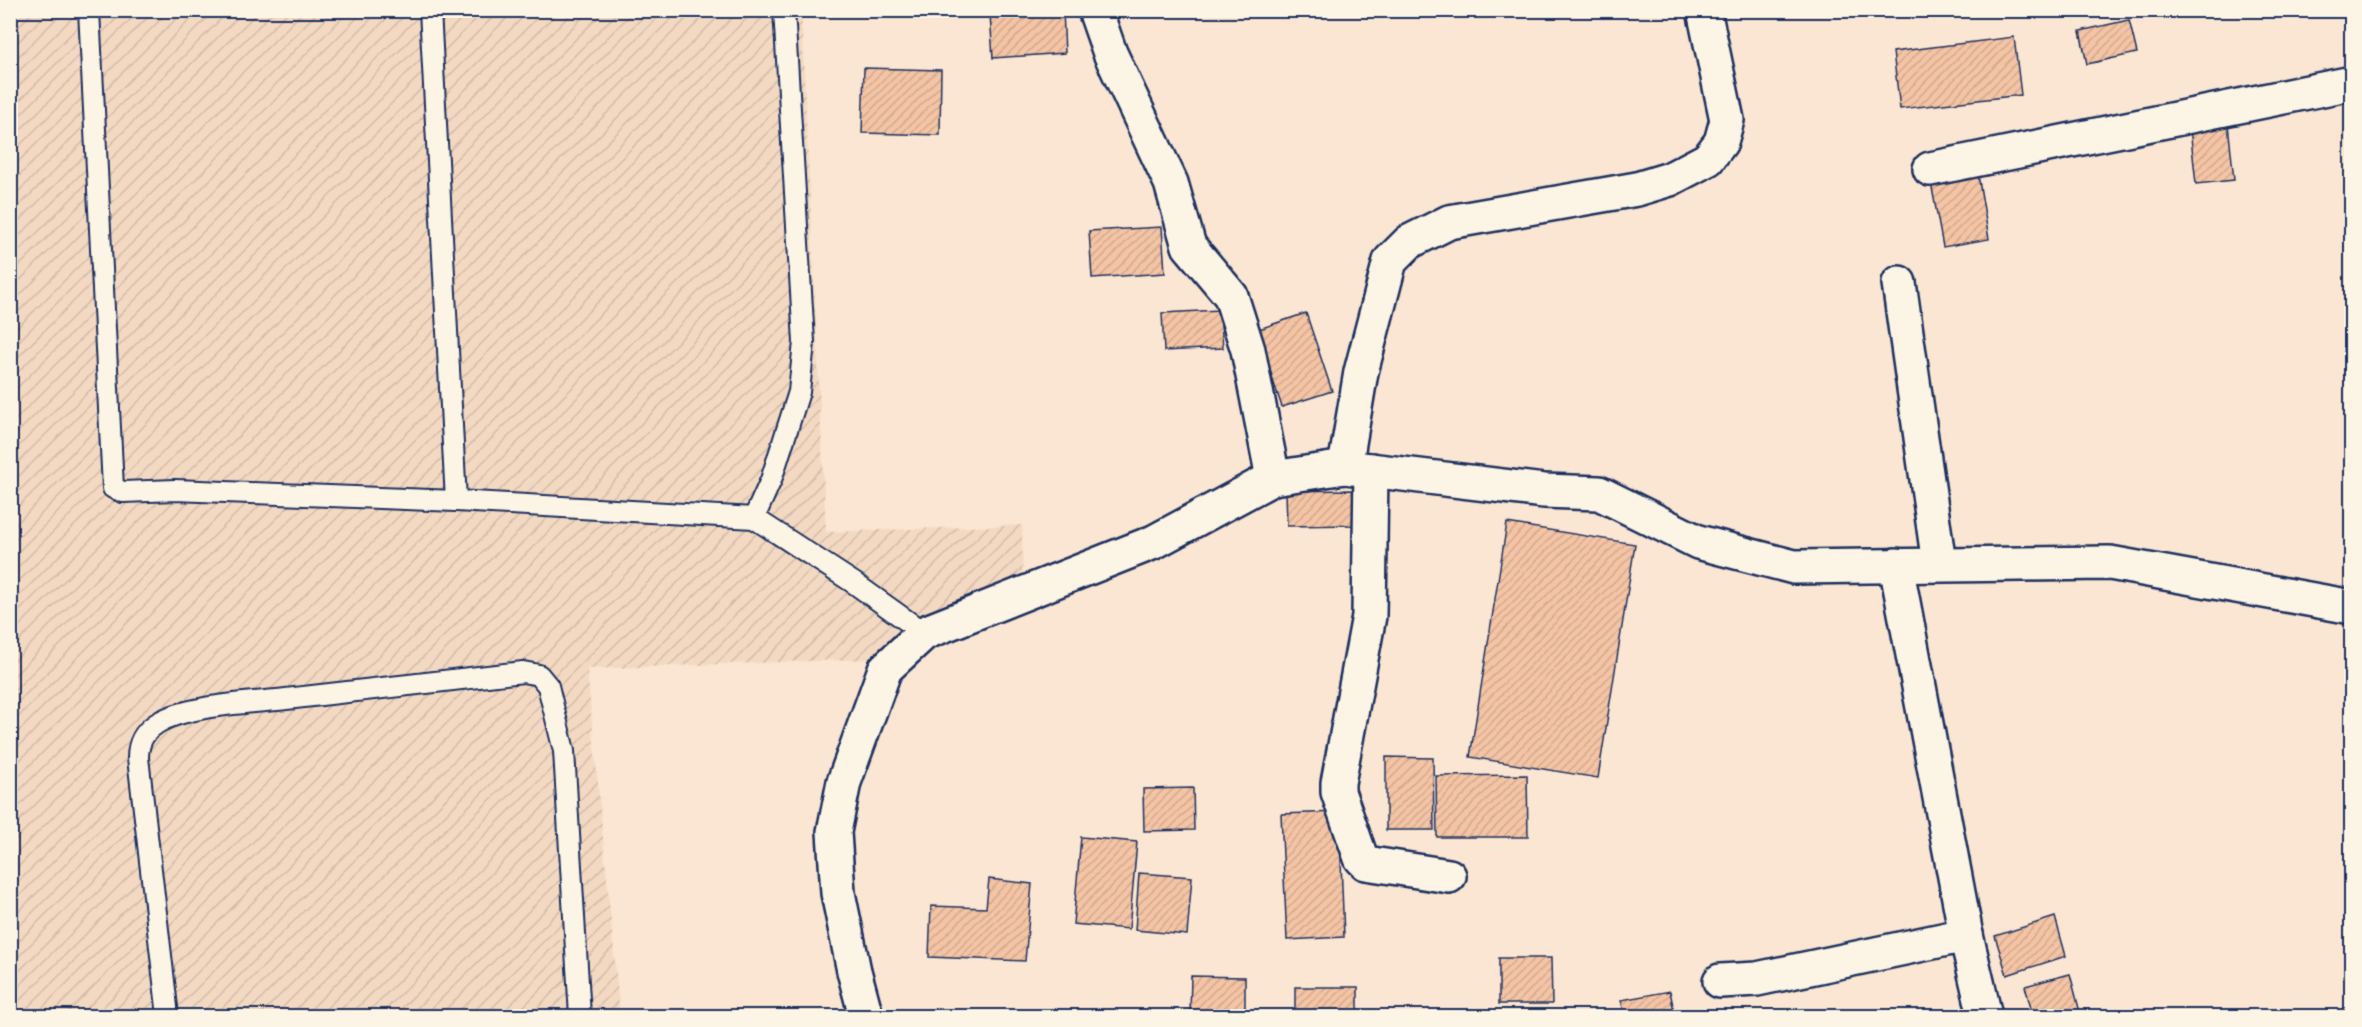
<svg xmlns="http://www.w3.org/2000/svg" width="2362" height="1027" font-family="Caveat,sans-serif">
<defs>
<pattern id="industrial-furrows" width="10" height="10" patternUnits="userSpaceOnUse" patternTransform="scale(1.5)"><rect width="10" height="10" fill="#f4d9c2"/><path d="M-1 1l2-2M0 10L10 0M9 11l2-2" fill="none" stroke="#d1bba9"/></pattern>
<pattern id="building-hatch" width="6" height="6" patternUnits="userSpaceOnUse" patternTransform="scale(1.5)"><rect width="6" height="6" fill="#f4c4a4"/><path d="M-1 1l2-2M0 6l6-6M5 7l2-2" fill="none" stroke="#d1a990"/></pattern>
</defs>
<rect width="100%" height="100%" fill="#fae6d2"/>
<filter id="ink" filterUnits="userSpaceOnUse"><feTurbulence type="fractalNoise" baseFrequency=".0167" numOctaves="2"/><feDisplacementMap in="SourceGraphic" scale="12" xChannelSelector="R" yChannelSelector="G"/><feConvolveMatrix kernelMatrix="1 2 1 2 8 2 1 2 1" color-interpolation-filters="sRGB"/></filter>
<g filter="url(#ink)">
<path fill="url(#industrial-furrows)" d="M 10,11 L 801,11 L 826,532 L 1022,525 L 1023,601 L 872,659 L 587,669 L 620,1016 L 11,1016 Z"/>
<g fill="url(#building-hatch)" stroke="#1b2f5e" stroke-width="1.5">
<path d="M 1063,10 L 1065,53 L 993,58 L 990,14 Z"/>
<path d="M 2129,20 L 2137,53 L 2087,64 L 2080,31 Z"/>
<path d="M 2014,37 L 2021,95 L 1900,109 L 1893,52 Z"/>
<path d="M 864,68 L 941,70 L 940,135 L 862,133 Z"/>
<path d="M 2228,124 L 2234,180 L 2196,184 L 2190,128 Z"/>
<path d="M 1977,169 L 1989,239 L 1943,247 L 1930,177 Z"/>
<path d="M 1162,227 L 1165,273 L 1092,278 L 1089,231 Z"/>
<path d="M 1220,310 L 1223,348 L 1164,351 L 1162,313 Z"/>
<path d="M 1306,313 L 1332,391 L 1282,407 L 1256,330 Z"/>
<path d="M 1354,490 L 1355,525 L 1287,526 L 1286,491 Z"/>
<path d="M 1507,523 L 1635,544 L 1598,778 L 1470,757 Z"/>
<path d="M 1386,757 L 1433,758 L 1434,830 L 1386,830 Z"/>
<path d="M 1527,775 L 1528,837 L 1437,837 L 1436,776 Z"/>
<path d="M 1193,788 L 1194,830 L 1144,831 L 1143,789 Z"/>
<path d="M 1339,812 L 1344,937 L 1287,940 L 1281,814 Z"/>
<path d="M 1081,837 L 1137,842 L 1129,929 L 1073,924 Z"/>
<path d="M 1139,873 L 1192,877 L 1187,935 L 1135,930 Z"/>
<path d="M 989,879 L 1032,884 L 1025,961 L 929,957 L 931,906 L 986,908 Z"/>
<path d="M 2055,917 L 2066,956 L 2007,975 L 1995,936 Z"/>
<path d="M 1499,958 L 1551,958 L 1552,1004 L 1499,1004 Z"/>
<path d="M 2070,974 L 2081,1016 L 2033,1016 L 2025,986 Z"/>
<path d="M 1191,976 L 1245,977 L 1245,1016 L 1190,1016 Z"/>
<rect x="1295" y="987" width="63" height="29"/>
<path d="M 1670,991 L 1675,1016 L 1625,1016 L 1621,1000 Z"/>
</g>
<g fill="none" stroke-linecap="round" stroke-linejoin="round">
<defs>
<g id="lane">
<path d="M 89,10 L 113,488 L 123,492 L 175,490 L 456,501 L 754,518 L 854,583 L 924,633"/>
<path d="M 430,10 L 456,501"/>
<path d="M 754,518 L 771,480 L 799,392 L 804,342 L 784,10"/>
<path d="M 168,1016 L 138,758 C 138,743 143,733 156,724 C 184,705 252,703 286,699 C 365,690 444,681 523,672 L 539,675 L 548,686 L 564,751 L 580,1016"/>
</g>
<g id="street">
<path d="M 1095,10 L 1110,53 L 1171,183 L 1189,246 L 1231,296 L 1248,350 L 1273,478"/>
<path d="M 1930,169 L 2352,83"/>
<path d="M 1899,283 L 1939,564"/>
<path d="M 1345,467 L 1361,372 L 1390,261 L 1409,242 L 1449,222 L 1637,189 L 1670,179 L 1708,159 L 1721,142 L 1727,120 L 1704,10"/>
<path d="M 1371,470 L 1369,616 L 1338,783 L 1338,792 L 1361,858 L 1366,863 L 1449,876"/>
<path d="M 1896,565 L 1966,935 L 1985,1016"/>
<path d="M 1720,981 L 1757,979 L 1966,935"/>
</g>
<path id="secondary" d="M 866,1016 L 854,971 L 838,893 L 834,832 L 844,782 L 885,669 L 924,633 L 1154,542 L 1273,478 L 1345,467 L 1544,491 L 1599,493 L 1698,542 L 1794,567 L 2110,563 L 2352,607"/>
</defs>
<use href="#lane" stroke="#1b2f5e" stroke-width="24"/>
<use href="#street" stroke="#1b2f5e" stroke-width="38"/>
<use href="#secondary" stroke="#1b2f5e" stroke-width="38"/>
<use href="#lane" stroke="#fcf5e5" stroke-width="20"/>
<use href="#street" stroke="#fcf5e5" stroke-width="33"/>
<use href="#secondary" stroke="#fcf5e5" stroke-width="33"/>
</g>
</g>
<rect width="2362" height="1027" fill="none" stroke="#fcf5e5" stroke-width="36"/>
<rect x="18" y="18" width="2326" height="991" fill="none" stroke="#1b2f5e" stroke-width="2" filter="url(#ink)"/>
</svg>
